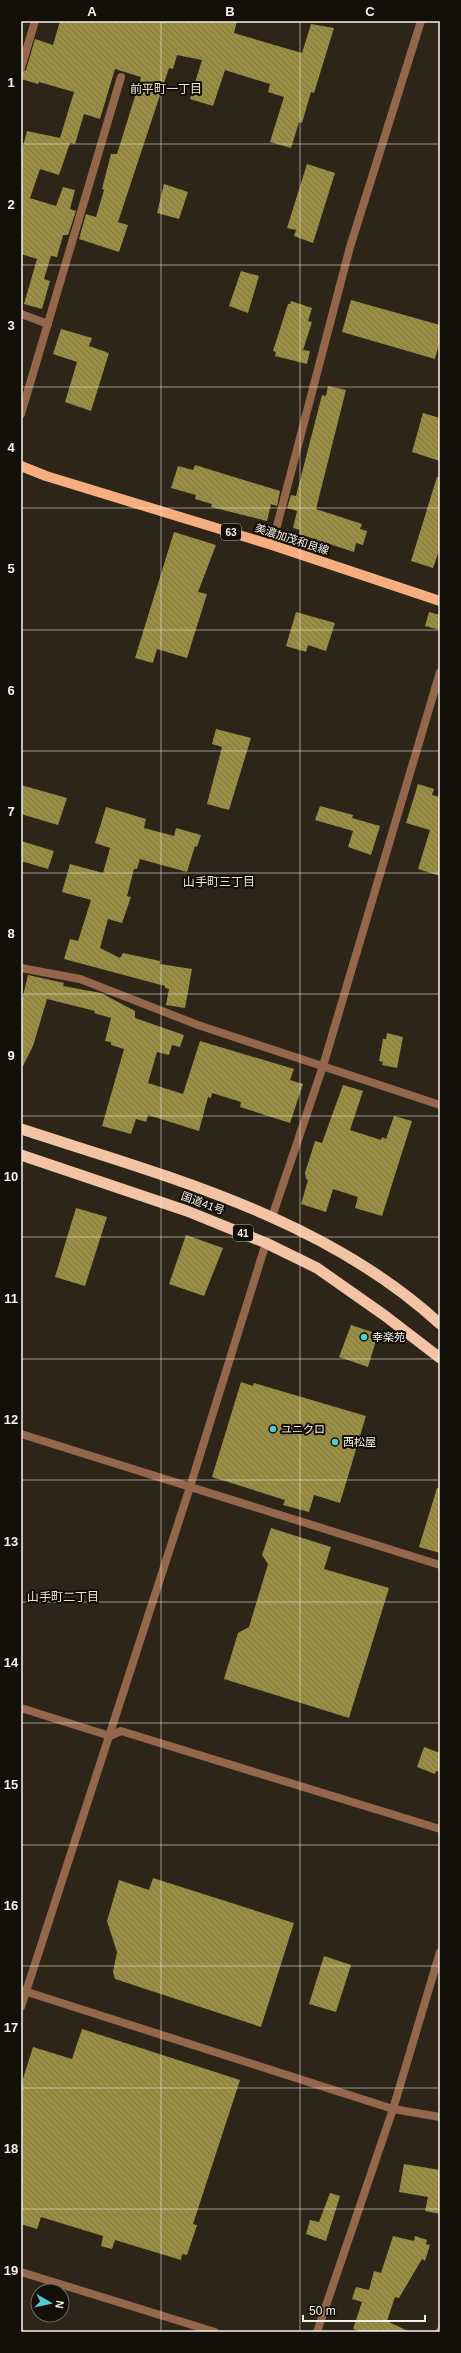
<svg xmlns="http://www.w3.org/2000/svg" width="461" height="2353" font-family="Helvetica,'Noto Sans JP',sans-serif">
<defs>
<pattern id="building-back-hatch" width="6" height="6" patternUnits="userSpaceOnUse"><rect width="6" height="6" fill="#9a8e45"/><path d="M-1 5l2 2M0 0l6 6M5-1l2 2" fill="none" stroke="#7e7645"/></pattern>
</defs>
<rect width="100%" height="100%" fill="#2e2519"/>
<g fill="url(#building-back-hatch)">
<path d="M 60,21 L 237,21 L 234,33 L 302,53 L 311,24 L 334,28 L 314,93 L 311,92 L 302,123 L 299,122 L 291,148 L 270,142 L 284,97 L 268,92 L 270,84 L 225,70 L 213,106 L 190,99 L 202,60 L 177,55 L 173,69 L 169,68 L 118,222 L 128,225 L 119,252 L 79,239 L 86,214 L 96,217 L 104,190 L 102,189 L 111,154 L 117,154 L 141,77 L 115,69 L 100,119 L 84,114 L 75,144 L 70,143 L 59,175 L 40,169 L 30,198 L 56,206 L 63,187 L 75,190 L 70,209 L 76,211 L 68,235 L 63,235 L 57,257 L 51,256 L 44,279 L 50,281 L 42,309 L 24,304 L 37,259 L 21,254 L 21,154 L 27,131 L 60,138 L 74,92 L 39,82 L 38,84 L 21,79 L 21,73 L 26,70 L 35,39 L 53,45 Z"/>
<path d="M 307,164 L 335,173 L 313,243 L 294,236 L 296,230 L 287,228 Z"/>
<path d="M 164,184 L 188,192 L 179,219 L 157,213 Z"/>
<path d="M 241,271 L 259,276 L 248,313 L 229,306 Z"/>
<path d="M 351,300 L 440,325 L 440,340 L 435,359 L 342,332 Z"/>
<path d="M 291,301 L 312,308 L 308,321 L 312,322 L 303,350 L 310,351 L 307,364 L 275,356 L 276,352 L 273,351 L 288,304 L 290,304 Z"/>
<path d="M 61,329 L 92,338 L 89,346 L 109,353 L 91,411 L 65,402 L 77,362 L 53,354 Z"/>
<path d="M 328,386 L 346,390 L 316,509 L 362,524 L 360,529 L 367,531 L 363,545 L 356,543 L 354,552 L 299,534 L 300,530 L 293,528 L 297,511 L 287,508 L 291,495 L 296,496 L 322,395 L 326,396 Z"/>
<path d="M 423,413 L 440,418 L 440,461 L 412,452 Z"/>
<path d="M 195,465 L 280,491 L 277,506 L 271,504 L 267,521 L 211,507 L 212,504 L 195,499 L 196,495 L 171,488 L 178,466 L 193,470 Z"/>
<path d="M 437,477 L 440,477 L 440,548 L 433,568 L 411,561 Z"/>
<path d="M 174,532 L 216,545 L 198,592 L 207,594 L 187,658 L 157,649 L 153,663 L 135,658 Z"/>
<path d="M 296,612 L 335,623 L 326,651 L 308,645 L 306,652 L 286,646 Z"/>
<path d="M 429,612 L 440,615 L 440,630 L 425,626 Z"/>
<path d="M 216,729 L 251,738 L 229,810 L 207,804 L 222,747 L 212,744 Z"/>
<path d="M 418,784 L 434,789 L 432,795 L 440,797 L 440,876 L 418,869 L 430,830 L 406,823 Z"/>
<path d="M 21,785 L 67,798 L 58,825 L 21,814 Z"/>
<path d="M 320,806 L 353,815 L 352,818 L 380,826 L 371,855 L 348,847 L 353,831 L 315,820 Z"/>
<path d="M 106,807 L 146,819 L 144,828 L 174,836 L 176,828 L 201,835 L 197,847 L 195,846 L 187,872 L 140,859 L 137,869 L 134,869 L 127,896 L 131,897 L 122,923 L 108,919 L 100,948 L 120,958 L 123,953 L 160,961 L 160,964 L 192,969 L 185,1008 L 166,1005 L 169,989 L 165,988 L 165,986 L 64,959 L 70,939 L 78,941 L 91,900 L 62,892 L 70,864 L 103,873 L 110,848 L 95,843 Z"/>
<path d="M 21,841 L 54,851 L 48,869 L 21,861 Z"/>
<path d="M 28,975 L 64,983 L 63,986 L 101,993 L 135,1011 L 135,1018 L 184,1035 L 180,1047 L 172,1045 L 169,1055 L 157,1052 L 148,1083 L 183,1094 L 200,1041 L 294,1069 L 290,1080 L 303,1084 L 290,1123 L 240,1107 L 241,1102 L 212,1093 L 211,1098 L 208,1097 L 199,1131 L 148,1115 L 146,1122 L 136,1119 L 131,1134 L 102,1126 L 124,1049 L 111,1045 L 111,1042 L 105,1041 L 111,1018 L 94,1013 L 95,1011 L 47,999 L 33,1046 L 21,1070 L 21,1004 Z"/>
<path d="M 387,1033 L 403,1037 L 397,1068 L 382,1065 L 383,1062 L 379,1061 L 383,1039 L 386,1039 Z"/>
<path d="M 343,1085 L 363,1091 L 350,1130 L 381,1140 L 382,1137 L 386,1139 L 394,1116 L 412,1121 L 382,1216 L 355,1208 L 358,1197 L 333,1189 L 326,1212 L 301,1204 L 308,1180 L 306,1179 L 305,1173 L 315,1141 L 322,1143 Z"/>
<path d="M 76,1208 L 107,1217 L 85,1286 L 55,1277 Z"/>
<path d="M 186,1235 L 223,1248 L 204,1296 L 169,1284 Z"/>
<path d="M 351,1325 L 378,1334 L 368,1367 L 339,1357 Z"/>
<path d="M 241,1382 L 253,1386 L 254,1383 L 366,1416 L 340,1503 L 314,1495 L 309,1512 L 283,1505 L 285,1500 L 212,1477 Z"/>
<path d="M 437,1488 L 440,1488 L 440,1553 L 419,1547 Z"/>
<path d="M 271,1528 L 331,1547 L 324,1569 L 389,1588 L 349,1718 L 224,1679 L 238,1633 L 249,1627 L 268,1564 L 262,1555 Z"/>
<path d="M 424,1747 L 440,1753 L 440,1772 L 436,1771 L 435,1774 L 417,1767 Z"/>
<path d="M 153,1878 L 294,1923 L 261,2027 L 115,1979 L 113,1972 L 117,1952 L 107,1921 L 119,1880 L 149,1890 Z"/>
<path d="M 324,1956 L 351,1965 L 336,2012 L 309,2004 Z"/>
<path d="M 82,2029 L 240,2080 L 193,2224 L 197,2225 L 187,2255 L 182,2254 L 181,2260 L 115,2240 L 112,2249 L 101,2246 L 103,2236 L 41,2217 L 37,2229 L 21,2224 L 21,2085 L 33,2047 L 72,2059 Z"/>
<path d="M 404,2164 L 440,2170 L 440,2214 L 425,2211 L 428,2197 L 399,2192 Z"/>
<path d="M 330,2193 L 340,2196 L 326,2241 L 306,2234 L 310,2220 L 319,2222 Z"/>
<path d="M 393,2236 L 414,2241 L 415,2236 L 427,2240 L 426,2244 L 430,2245 L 425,2261 L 422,2259 L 399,2298 L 395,2297 L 387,2321 L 410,2332 L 362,2332 L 353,2329 L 362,2302 L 352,2299 L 356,2287 L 369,2290 L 374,2271 L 381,2273 Z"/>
</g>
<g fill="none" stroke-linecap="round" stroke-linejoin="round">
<g stroke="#94674c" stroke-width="8">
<path d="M 21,68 L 35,21"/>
<path d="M 21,314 L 48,324"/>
<path d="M 21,414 L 121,77"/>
<path d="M 272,545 L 350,247 L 421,21"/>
<path d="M 21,968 L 80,979 L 198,1025 L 440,1105"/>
<path d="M 272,1217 L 323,1066 L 440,672"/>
<path d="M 21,1434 L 440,1565"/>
<path d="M 21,1708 L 110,1736 L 121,1731 L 440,1829"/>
<path d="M 21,2007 L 190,1487 L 266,1243"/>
<path d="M 440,2332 L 440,2331"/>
</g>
<g stroke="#94674c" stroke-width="8">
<path d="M 21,1990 L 393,2109 L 440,2117"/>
<path d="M 21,2272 L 215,2332"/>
<path d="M 317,2332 L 393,2109 L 440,1952"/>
</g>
<path stroke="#f6ad80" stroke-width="10" d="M 21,466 L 46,476 L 272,545 L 440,601"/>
<g stroke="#f3c3a6" stroke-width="11">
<path d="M 21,1129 C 166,1176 325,1218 440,1324"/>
<path d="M 21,1155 L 187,1211 L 266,1243 L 317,1268 L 384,1315 L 440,1358"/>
</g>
</g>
<path fill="none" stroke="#f8f2ea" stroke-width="1" stroke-opacity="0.55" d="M 161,21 L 161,2332M 300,21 L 300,2332M 21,144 L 440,144M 21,265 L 440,265M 21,387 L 440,387M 21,508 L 440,508M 21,630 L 440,630M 21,751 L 440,751M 21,873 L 440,873M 21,994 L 440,994M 21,1116 L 440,1116M 21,1237 L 440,1237M 21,1359 L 440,1359M 21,1480 L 440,1480M 21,1602 L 440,1602M 21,1723 L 440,1723M 21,1845 L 440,1845M 21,1966 L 440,1966M 21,2088 L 440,2088M 21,2209 L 440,2209"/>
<g fill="#52cdce" stroke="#130f09" stroke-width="1.5">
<circle cx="364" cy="1337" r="4"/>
<circle cx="273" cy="1429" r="4"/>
<circle cx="335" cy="1442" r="4"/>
</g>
<g text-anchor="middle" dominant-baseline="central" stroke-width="4" stroke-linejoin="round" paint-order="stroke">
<g fill="#130f09" stroke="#b3aea6" stroke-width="1">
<rect x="221" y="524" width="20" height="16" rx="3"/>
<rect x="233" y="1225" width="20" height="16" rx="3"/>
</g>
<g font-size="10" font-weight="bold" fill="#f8f2ea">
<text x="231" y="532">63</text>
<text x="243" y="1233">41</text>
</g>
<g font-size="11" fill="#f8f2ea" stroke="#130f09">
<text transform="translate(292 539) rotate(18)">美濃加茂和良線</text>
<text transform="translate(203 1203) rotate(20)">国道41号</text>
</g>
<g font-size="11" fill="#f8f2ea" stroke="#130f09" text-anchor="start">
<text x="372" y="1337">幸楽苑</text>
<text x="281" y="1429">ユニクロ</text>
<text x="343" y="1442">西松屋</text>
</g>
<g font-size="12" fill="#eee3d2" stroke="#130f09">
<text x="166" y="89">前平町一丁目</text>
<text x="219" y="882">山手町三丁目</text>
<text x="63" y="1597">山手町二丁目</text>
</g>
</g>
<rect width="461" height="2353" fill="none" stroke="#130f09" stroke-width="44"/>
<g transform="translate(50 2303) rotate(99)"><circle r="19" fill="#130f09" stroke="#6f6a63"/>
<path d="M0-3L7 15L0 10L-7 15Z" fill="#52cdce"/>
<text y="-6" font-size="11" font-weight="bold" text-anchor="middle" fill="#f8f2ea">N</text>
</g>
<path d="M303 2315v6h122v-6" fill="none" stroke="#f8f2ea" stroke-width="2"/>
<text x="309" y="2315" font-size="12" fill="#f8f2ea" stroke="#130f09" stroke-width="3" paint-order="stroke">50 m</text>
<rect x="22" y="22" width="417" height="2309" fill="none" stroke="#f8f2ea" stroke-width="1.5"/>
<g font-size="13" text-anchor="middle" font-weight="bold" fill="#f8f2ea">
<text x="92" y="16">A</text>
<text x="230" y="16">B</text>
<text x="370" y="16">C</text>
<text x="11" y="87">1</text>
<text x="11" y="209">2</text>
<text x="11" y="330">3</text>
<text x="11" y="452">4</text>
<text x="11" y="573">5</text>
<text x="11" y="695">6</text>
<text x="11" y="816">7</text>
<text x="11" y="938">8</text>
<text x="11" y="1060">9</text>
<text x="11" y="1181">10</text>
<text x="11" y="1303">11</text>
<text x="11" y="1424">12</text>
<text x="11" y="1546">13</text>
<text x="11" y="1667">14</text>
<text x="11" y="1789">15</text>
<text x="11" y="1910">16</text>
<text x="11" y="2032">17</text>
<text x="11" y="2153">18</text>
<text x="11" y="2275">19</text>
</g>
</svg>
